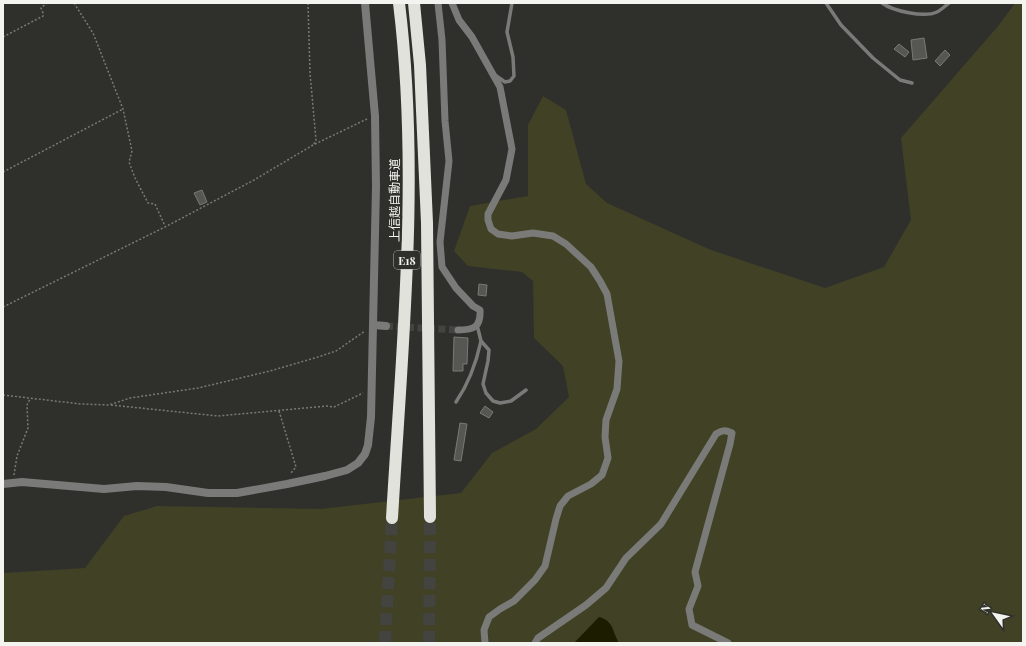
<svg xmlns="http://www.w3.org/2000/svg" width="1026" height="646" font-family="'Playfair Display','Noto Sans JP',serif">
<rect width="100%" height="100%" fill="#2f302c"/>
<path fill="#404125" d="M 1015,3 L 1023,3 L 1023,643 L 3,643 L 3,573 L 85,568 L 124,516 L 157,506 L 320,509 L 461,493 L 492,453 L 536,429 L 569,397 L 563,366 L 534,338 L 533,281 L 522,272 L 468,266 L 454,251 L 470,206 L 528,196 L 528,125 L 543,96 L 566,110 L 586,184 L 607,203 L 711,250 L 825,288 L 884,267 L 911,220 L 901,138 L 999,25 Z"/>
<path fill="#1c1c00" d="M 599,617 C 614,621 612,631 619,643 L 574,643 Z"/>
<g fill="#565652" stroke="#797974">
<path d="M 924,38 L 927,58 L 913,60 L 911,40 Z"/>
<path d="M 899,44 L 909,52 L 905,57 L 894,49 Z"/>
<path d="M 945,50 L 950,55 L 940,66 L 935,61 Z"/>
<path d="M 202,190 L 207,202 L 200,205 L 194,193 Z"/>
<path d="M 479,284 L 487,285 L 486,296 L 478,295 Z"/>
<path d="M 454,337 L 468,338 L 467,364 L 463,364 L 463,371 L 453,371 Z"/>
<path d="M 485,406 L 493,412 L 489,418 L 480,413 Z"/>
<path d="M 460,423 L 467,424 L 461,461 L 454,460 Z"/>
</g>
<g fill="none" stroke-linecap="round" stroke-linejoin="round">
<path stroke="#434440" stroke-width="7" stroke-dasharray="7 3.5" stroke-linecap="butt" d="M 386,326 L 458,330"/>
<g stroke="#434440" stroke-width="12" stroke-dasharray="12 6" stroke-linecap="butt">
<path d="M 385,643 L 392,518"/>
<path d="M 429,643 L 430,517"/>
</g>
<g stroke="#797a76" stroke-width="1.5" stroke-dasharray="2 2" stroke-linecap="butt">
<path d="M 74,3 L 93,33 L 123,109 L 132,151 L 129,162 L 135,178 L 148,203 L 155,204 L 165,226"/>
<path d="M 308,3 L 310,73 L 316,140 L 314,144"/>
<path d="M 3,37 L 43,16 L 43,13 L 41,8 L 47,3"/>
<path d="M 3,172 L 123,109"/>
<path d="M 3,307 L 165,227 L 254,180 L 313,145 L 367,119"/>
<path d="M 3,395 L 81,404 L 109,405 L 130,398 L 198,388 L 270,371 L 318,357 L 336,351 L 365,331"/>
<path d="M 111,405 L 218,416 L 327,406 L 334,407 L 363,393"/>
<path d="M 279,411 L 296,467 L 290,474"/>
<path d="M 14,475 L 17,456 L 28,428 L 27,405 L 30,399"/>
</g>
<g stroke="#7a7a78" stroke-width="3.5">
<path d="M 826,3 L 841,25 L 873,58 L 900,80 L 912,83"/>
<path d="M 882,3 C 893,11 924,18 937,12 C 941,10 945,6 949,3"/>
<path d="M 495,75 L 505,82 L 510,81 L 514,76 L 513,57 L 507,32 L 512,3"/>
<path d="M 477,325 L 481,341 L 489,350 L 488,361 L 483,384 L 486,393 L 493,401 L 500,403 L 511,401 L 526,390"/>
<path d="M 456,402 C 469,383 476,364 481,341"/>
</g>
<g stroke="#7a7a78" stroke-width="7">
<path d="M 438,3 L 442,40 L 445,121 L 449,161 L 440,242 L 442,267 L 456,288 L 473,306 L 480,310 C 481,327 474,330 458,330"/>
<path d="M 452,3 L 459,20 L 472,37 L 500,87 L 512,149 L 506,180 L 488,214 L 488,220 L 491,229 L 498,234 L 512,236 L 533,233 L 553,236 L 566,244 L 591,267 L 600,281 L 607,294 L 619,361 L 617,389 L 606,420 L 605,437 L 608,458 L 602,475 L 591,484 L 568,496 L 560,506 L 556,519 L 545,566 L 535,580 L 514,601 L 500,609 L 489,617 L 484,630 L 485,643"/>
<path d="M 535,643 L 538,638 L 586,605 L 606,588 L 626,558 L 661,524 L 716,434 C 722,430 725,430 732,433 L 730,444 L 695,572 L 698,586 L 689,609 L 692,625 L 728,643"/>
</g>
<g stroke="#7a7a78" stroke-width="8">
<path d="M 373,325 L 386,326"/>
<path d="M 3,484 L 22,482 L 104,489 L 137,486 L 166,487 L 208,493 L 237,493 L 287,484 L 325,476 L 347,470 L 358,463 L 365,454 L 368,445 L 371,417 L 376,187 L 375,116 L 365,3"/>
</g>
<g stroke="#e2e2dd" stroke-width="12">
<path d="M 414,3 L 420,65 L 427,223 L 430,517"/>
<path d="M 392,518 C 402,347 420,174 399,3"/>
</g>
</g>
<g text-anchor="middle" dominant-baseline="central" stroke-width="4" stroke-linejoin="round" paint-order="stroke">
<rect fill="#2f302c" stroke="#b8b8b5" stroke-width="1" x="394" y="251" width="26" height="18" rx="3"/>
<g font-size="11" font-weight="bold" fill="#f3f3f0">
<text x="407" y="260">E18</text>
</g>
<g font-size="12" fill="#f3f3f0" stroke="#2f302c">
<text transform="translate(394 200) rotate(-90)">上信越自動車道</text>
</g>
</g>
<rect width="1026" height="646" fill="none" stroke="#f3f3f0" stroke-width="8"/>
<g transform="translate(994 614) rotate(303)" stroke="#2f302c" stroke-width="3" paint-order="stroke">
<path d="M0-3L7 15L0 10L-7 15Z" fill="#f3f3f0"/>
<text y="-6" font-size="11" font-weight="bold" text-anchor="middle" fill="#f3f3f0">N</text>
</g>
</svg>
